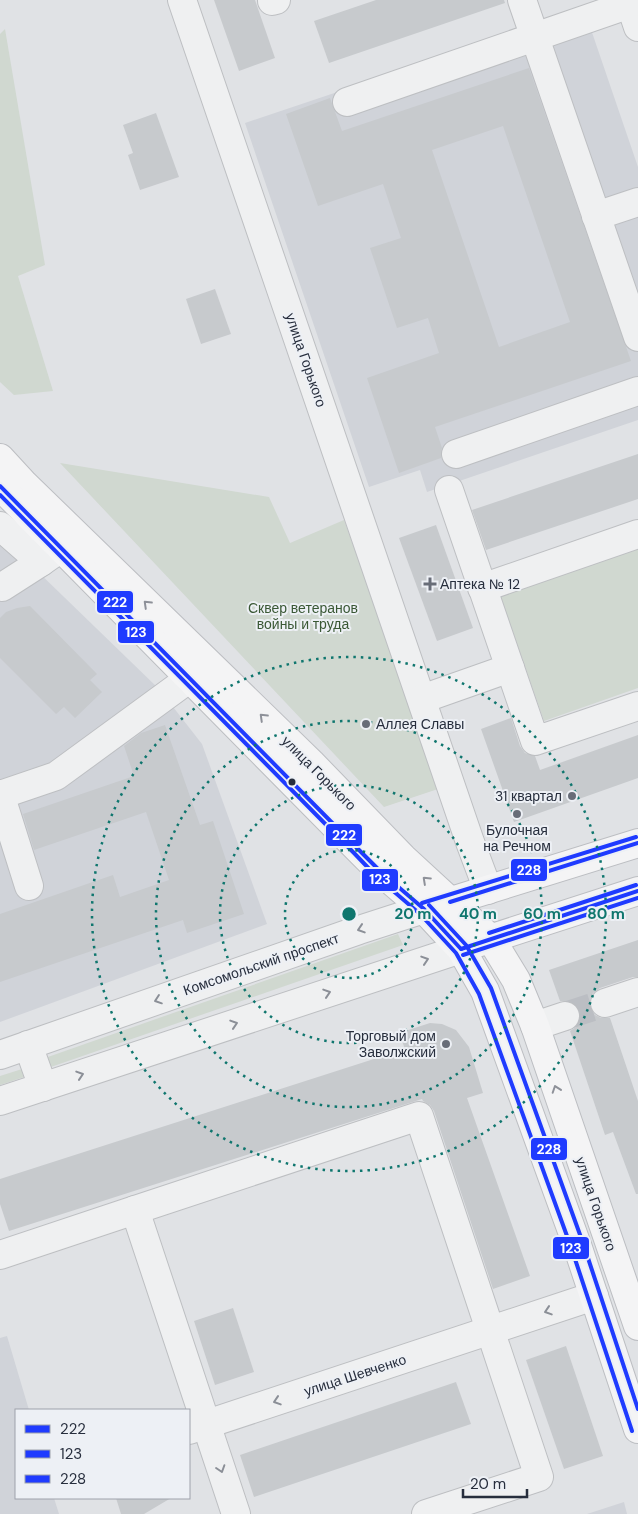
<svg xmlns="http://www.w3.org/2000/svg" width="638" height="1514" font-family="'DM Sans',sans-serif">
<rect width="100%" height="100%" fill="#e0e2e5"/>
<g fill="#d0d3d9">
<path d="M 584,9 L 638,167 L 638,420 L 427,492 L 420,470 L 369,487 L 245,123 Z"/>
<path d="M 0,535 L 159,689 L 202,744 L 267,924 L 0,1022 Z"/>
<path d="M 7,1336 L 29,1410 L 16,1410 L 16,1498 L 54,1498 L 59,1514 L 0,1514 L 0,1338 Z"/>
<path d="M 624,1502 L 627,1514 L 587,1514 Z"/>
</g>
<g fill="#d0d8d0">
<path d="M 5,29 L 45,265 L 18,276 L 53,391 L 14,395 L 0,382 L 0,34 Z"/>
<path d="M 60,463 L 269,497 L 290,543 L 344,520 L 441,788 L 384,807 Z"/>
<path d="M 638,547 L 638,688 L 544,721 L 500,595 Z"/>
<path d="M 398,934 L 403,945 L 48,1068 L 45,1058 Z"/>
<path d="M 22,1069 L 24,1077 L 0,1085 L 0,1076 Z"/>
</g>
<g fill="#c7cacd" fill-rule="evenodd">
<path d="M 214,0 L 255,0 L 275,58 L 239,71 Z"/>
<path d="M 376,0 L 504,0 L 505,3 L 329,63 L 314,21 Z"/>
<path d="M 529,68 L 631,361 L 435,427 L 442,448 L 441,452 L 441,458 L 399,473 L 367,378 L 439,353 L 428,318 L 397,328 L 370,248 L 401,238 L 383,184 L 318,206 L 286,114 L 330,98 L 342,131 ZM 503,126 L 570,322 L 499,347 L 432,150 Z"/>
<path d="M 156,113 L 179,177 L 140,190 L 128,155 L 133,153 L 123,125 Z"/>
<path d="M 215,289 L 231,334 L 201,344 L 186,299 Z"/>
<path d="M 638,454 L 638,499 L 486,550 L 472,510 Z"/>
<path d="M 436,525 L 473,628 L 437,641 L 399,538 Z"/>
<path d="M 30,606 L 97,674 L 90,680 L 102,692 L 75,718 L 64,707 L 56,714 L 0,658 L 0,618 L 6,612 L 17,608 Z"/>
<path d="M 511,718 L 520,746 L 525,753 L 535,756 L 540,770 L 638,735 L 638,778 L 514,822 L 481,729 Z"/>
<path d="M 165,725 L 200,825 L 213,821 L 244,914 L 187,933 L 183,920 L 0,982 L 0,914 L 113,875 L 120,897 L 169,880 L 146,812 L 34,850 L 23,814 L 134,776 L 124,746 L 141,733 Z"/>
<path d="M 638,940 L 638,977 L 633,977 L 600,988 L 593,993 L 590,1000 L 590,1008 L 595,1015 L 601,1018 L 610,1018 L 638,1101 L 638,1194 L 636,1194 L 613,1132 L 605,1135 L 570,1031 L 576,1027 L 580,1020 L 580,1011 L 576,1005 L 569,1001 L 560,1001 L 549,970 Z"/>
<path d="M 430,1023 L 442,1024 L 456,1030 L 469,1047 L 483,1093 L 467,1098 L 530,1276 L 493,1289 L 434,1111 L 430,1105 L 423,1101 L 422,1099 L 9,1231 L 0,1204 L 0,1179 L 405,1049 L 399,1033 Z"/>
<path d="M 233,1308 L 254,1372 L 215,1385 L 194,1321 Z"/>
<path d="M 566,1346 L 603,1456 L 564,1469 L 526,1360 Z"/>
<path d="M 456,1382 L 471,1424 L 254,1497 L 240,1455 Z"/>
<path d="M 116,1498 L 171,1498 L 144,1514 L 121,1514 Z"/>
</g>
<g fill="none" stroke-linecap="round" stroke-linejoin="round">
<path stroke="#bbbec3" stroke-width="28" stroke-dasharray="28 14" stroke-linecap="butt" d="M 565,1016 L 605,1003"/>
<defs>
<g id="minor">
<path d="M 182,0 L 470,842 L 488,890"/>
<path d="M 272,0 L 272,1 L 276,0"/>
<path d="M 522,0 L 638,337"/>
<path d="M 629,0 L 638,27"/>
<path d="M 347,102 L 630,4"/>
<path d="M 596,216 L 638,202"/>
<path d="M 456,454 L 638,391"/>
<path d="M 0,526 L 41,562 L 61,548"/>
<path d="M 2,587 L 41,562"/>
<path d="M 482,588 L 638,534"/>
<path d="M 510,668 L 535,741 L 638,706"/>
<path d="M 422,699 L 510,668 L 449,490"/>
<path d="M 0,794 L 29,886"/>
<path d="M 0,795 L 56,776 L 190,678"/>
<path d="M 605,1003 L 638,992"/>
<path d="M 535,1026 L 565,1016"/>
<path d="M 28,1045 L 43,1087"/>
<path d="M 0,1055 L 359,930 L 424,909"/>
<path d="M 0,1101 L 461,949"/>
<path d="M 135,1210 L 419,1116 L 539,1477 L 426,1514"/>
<path d="M 0,1255 L 135,1210 L 236,1514"/>
<path d="M 189,1430 L 594,1296"/>
</g>
<g id="major">
<path d="M 0,458 L 23,483 L 311,763 L 403,858 L 491,939 L 516,980 L 535,1026 L 638,1326"/>
<path d="M 0,486 L 358,849 L 381,872 L 424,909 L 461,949 L 485,991 L 577,1245 L 638,1429"/>
<path d="M 435,906 L 638,843"/>
<path d="M 474,944 L 638,891"/>
</g>
</defs>
<use href="#minor" stroke="#bdbfc2" stroke-width="30"/>
<use href="#major" stroke="#bcbec2" stroke-width="30"/>
<use href="#minor" stroke="#eff0f1" stroke-width="28"/>
<use href="#major" stroke="#f4f4f5" stroke-width="28"/>
<defs>
<g id="bus-1">
<path d="M 0,486 L 358,849 L 381,872 L 424,909 L 461,949"/>
<path d="M 450,902 L 638,843"/>
<path d="M 461,949 L 638,891"/>
</g>
<g id="bus-2">
<path d="M 0,495 L 354,853 L 377,877 L 420,914 L 456,953 L 479,994 L 571,1247 L 632,1431"/>
<path d="M 463,955 L 638,898"/>
</g>
<g id="bus-3">
<path d="M 422,903 L 636,837"/>
<path d="M 429,905 L 466,945 L 491,988 L 583,1243 L 638,1409"/>
<path d="M 489,933 L 636,885"/>
</g>
</defs>
<use href="#bus-1" stroke="#edf0f5" stroke-width="8"/>
<use href="#bus-2" stroke="#edf0f5" stroke-width="8"/>
<use href="#bus-3" stroke="#edf0f5" stroke-width="8"/>
<use href="#bus-1" stroke="#1f3bff" stroke-width="4"/>
<use href="#bus-2" stroke="#1f3bff" stroke-width="4"/>
<use href="#bus-3" stroke="#1f3bff" stroke-width="4"/>
</g>
<defs><path id="oneway-chevron" d="M-2-3.5L2.5 0L-2 3.5" fill="none" stroke-width="1.6" stroke-linecap="round" stroke-linejoin="round" transform="scale(1.25)"/></defs>
<g stroke="#8e9199">
<use href="#oneway-chevron" transform="translate(147 604) rotate(-136)"/>
<use href="#oneway-chevron" transform="translate(263 717) rotate(-136)"/>
<use href="#oneway-chevron" transform="translate(426 880) rotate(-137)"/>
<use href="#oneway-chevron" transform="translate(556 1089) rotate(-109)"/>
</g>
<g stroke="#8b8f97">
<use href="#oneway-chevron" transform="translate(361 929) rotate(162)"/>
<use href="#oneway-chevron" transform="translate(425 960) rotate(-18)"/>
<use href="#oneway-chevron" transform="translate(327 993) rotate(-18)"/>
<use href="#oneway-chevron" transform="translate(158 1000) rotate(161)"/>
<use href="#oneway-chevron" transform="translate(234 1024) rotate(-18)"/>
<use href="#oneway-chevron" transform="translate(80 1075) rotate(-18)"/>
<use href="#oneway-chevron" transform="translate(548 1311) rotate(162)"/>
<use href="#oneway-chevron" transform="translate(277 1401) rotate(162)"/>
<use href="#oneway-chevron" transform="translate(221 1469) rotate(72)"/>
</g>
<g fill="none" stroke="#0f766e" stroke-width="2.5" stroke-dasharray="2.5 5">
<circle cx="349" cy="914" r="64"/>
<circle cx="349" cy="914" r="129"/>
<circle cx="349" cy="914" r="193"/>
<circle cx="349" cy="914" r="257"/>
</g>
<g fill="#686d78" stroke="#edf0f5" stroke-width="2">
<path d="M427.5 576.5h5v5h5v5h-5v5h-5v-5h-5v-5h5z"/>
<circle cx="366" cy="724" r="5"/>
<circle cx="572" cy="796" r="5"/>
<circle cx="517" cy="814" r="5"/>
<circle cx="446" cy="1044" r="5"/>
</g>
<circle fill="#272e3d" stroke="#edf0f5" stroke-width="2" cx="292" cy="782" r="4.5"/>
<g text-anchor="middle" dominant-baseline="central" stroke-width="4" stroke-linejoin="round" paint-order="stroke">
<g font-size="14" fill="#272e3d" stroke="#edf0f5">
<text transform="translate(306 360) rotate(71)">улица Горького</text>
<text transform="translate(319 773) rotate(45)">улица Горького</text>
<text transform="translate(261 964) rotate(-19)">Комсомольский проспект</text>
<text transform="translate(596 1204) rotate(71)">улица Горького</text>
<text transform="translate(355 1375) rotate(-18)">улица Шевченко</text>
</g>
<g font-size="14" fill="#272e3d" stroke="#edf0f5" text-anchor="start">
<text x="440" y="584">Аптека № 12</text>
<text x="376" y="724">Аллея Славы</text>
<text x="562" y="796" text-anchor="end">31 квартал</text>
<text x="517" y="830" text-anchor="middle">Булочная<tspan x="517" dy="16">на Речном</tspan></text>
<text x="436" y="1036" text-anchor="end">Торговый дом<tspan x="436" dy="16">Заволжский</tspan></text>
</g>
<g font-size="14" fill="#3a5835" stroke="#edf0f5">
<text x="303" y="608">Сквер ветеранов<tspan x="303" dy="16">войны и труда</tspan></text>
</g>
</g>
<circle cx="349" cy="914" r="8" fill="#0f766e" stroke="#edf0f5" stroke-width="2.5"/>
<g font-size="15" text-anchor="middle" font-weight="bold" fill="#0f766e" stroke="#edf0f5" stroke-width="4" stroke-linejoin="round" paint-order="stroke">
<text x="413" y="919">20 m</text>
<text x="478" y="919">40 m</text>
<text x="542" y="919">60 m</text>
<text x="606" y="919">80 m</text>
</g>
<g stroke="#edf0f5" stroke-width="2">
<rect x="96" y="590" width="38" height="24" rx="5" fill="#1f3bff"/>
<rect x="117" y="620" width="38" height="24" rx="5" fill="#1f3bff"/>
<rect x="325" y="823" width="38" height="24" rx="5" fill="#1f3bff"/>
<rect x="510" y="858" width="38" height="24" rx="5" fill="#1f3bff"/>
<rect x="361" y="868" width="38" height="24" rx="5" fill="#1f3bff"/>
<rect x="530" y="1137" width="38" height="24" rx="5" fill="#1f3bff"/>
<rect x="552" y="1236" width="38" height="24" rx="5" fill="#1f3bff"/>
</g>
<g font-size="14" text-anchor="middle" font-weight="bold" fill="#fff">
<text x="115" y="607">222</text>
<text x="136" y="637">123</text>
<text x="344" y="840">222</text>
<text x="529" y="875">228</text>
<text x="380" y="884">123</text>
<text x="549" y="1154">228</text>
<text x="571" y="1253">123</text>
</g>
<rect x="15" y="1409" width="175" height="90" fill="#edf0f5" stroke="#9ea2ab"/>
<rect x="25" y="1425" width="25" height="8" fill="#1f3bff" stroke="#9ea2ab"/>
<text x="60" y="1434" font-size="15" fill="#272e3d">222</text>
<rect x="25" y="1450" width="25" height="8" fill="#1f3bff" stroke="#9ea2ab"/>
<text x="60" y="1459" font-size="15" fill="#272e3d">123</text>
<rect x="25" y="1475" width="25" height="8" fill="#1f3bff" stroke="#9ea2ab"/>
<text x="60" y="1484" font-size="15" fill="#272e3d">228</text>
<path d="M463 1489v8h64v-8" fill="none" stroke="#272e3d" stroke-width="2.5"/>
<text x="470" y="1489" font-size="15" fill="#272e3d" stroke="#edf0f5" stroke-width="4" paint-order="stroke">20 m</text>
</svg>
